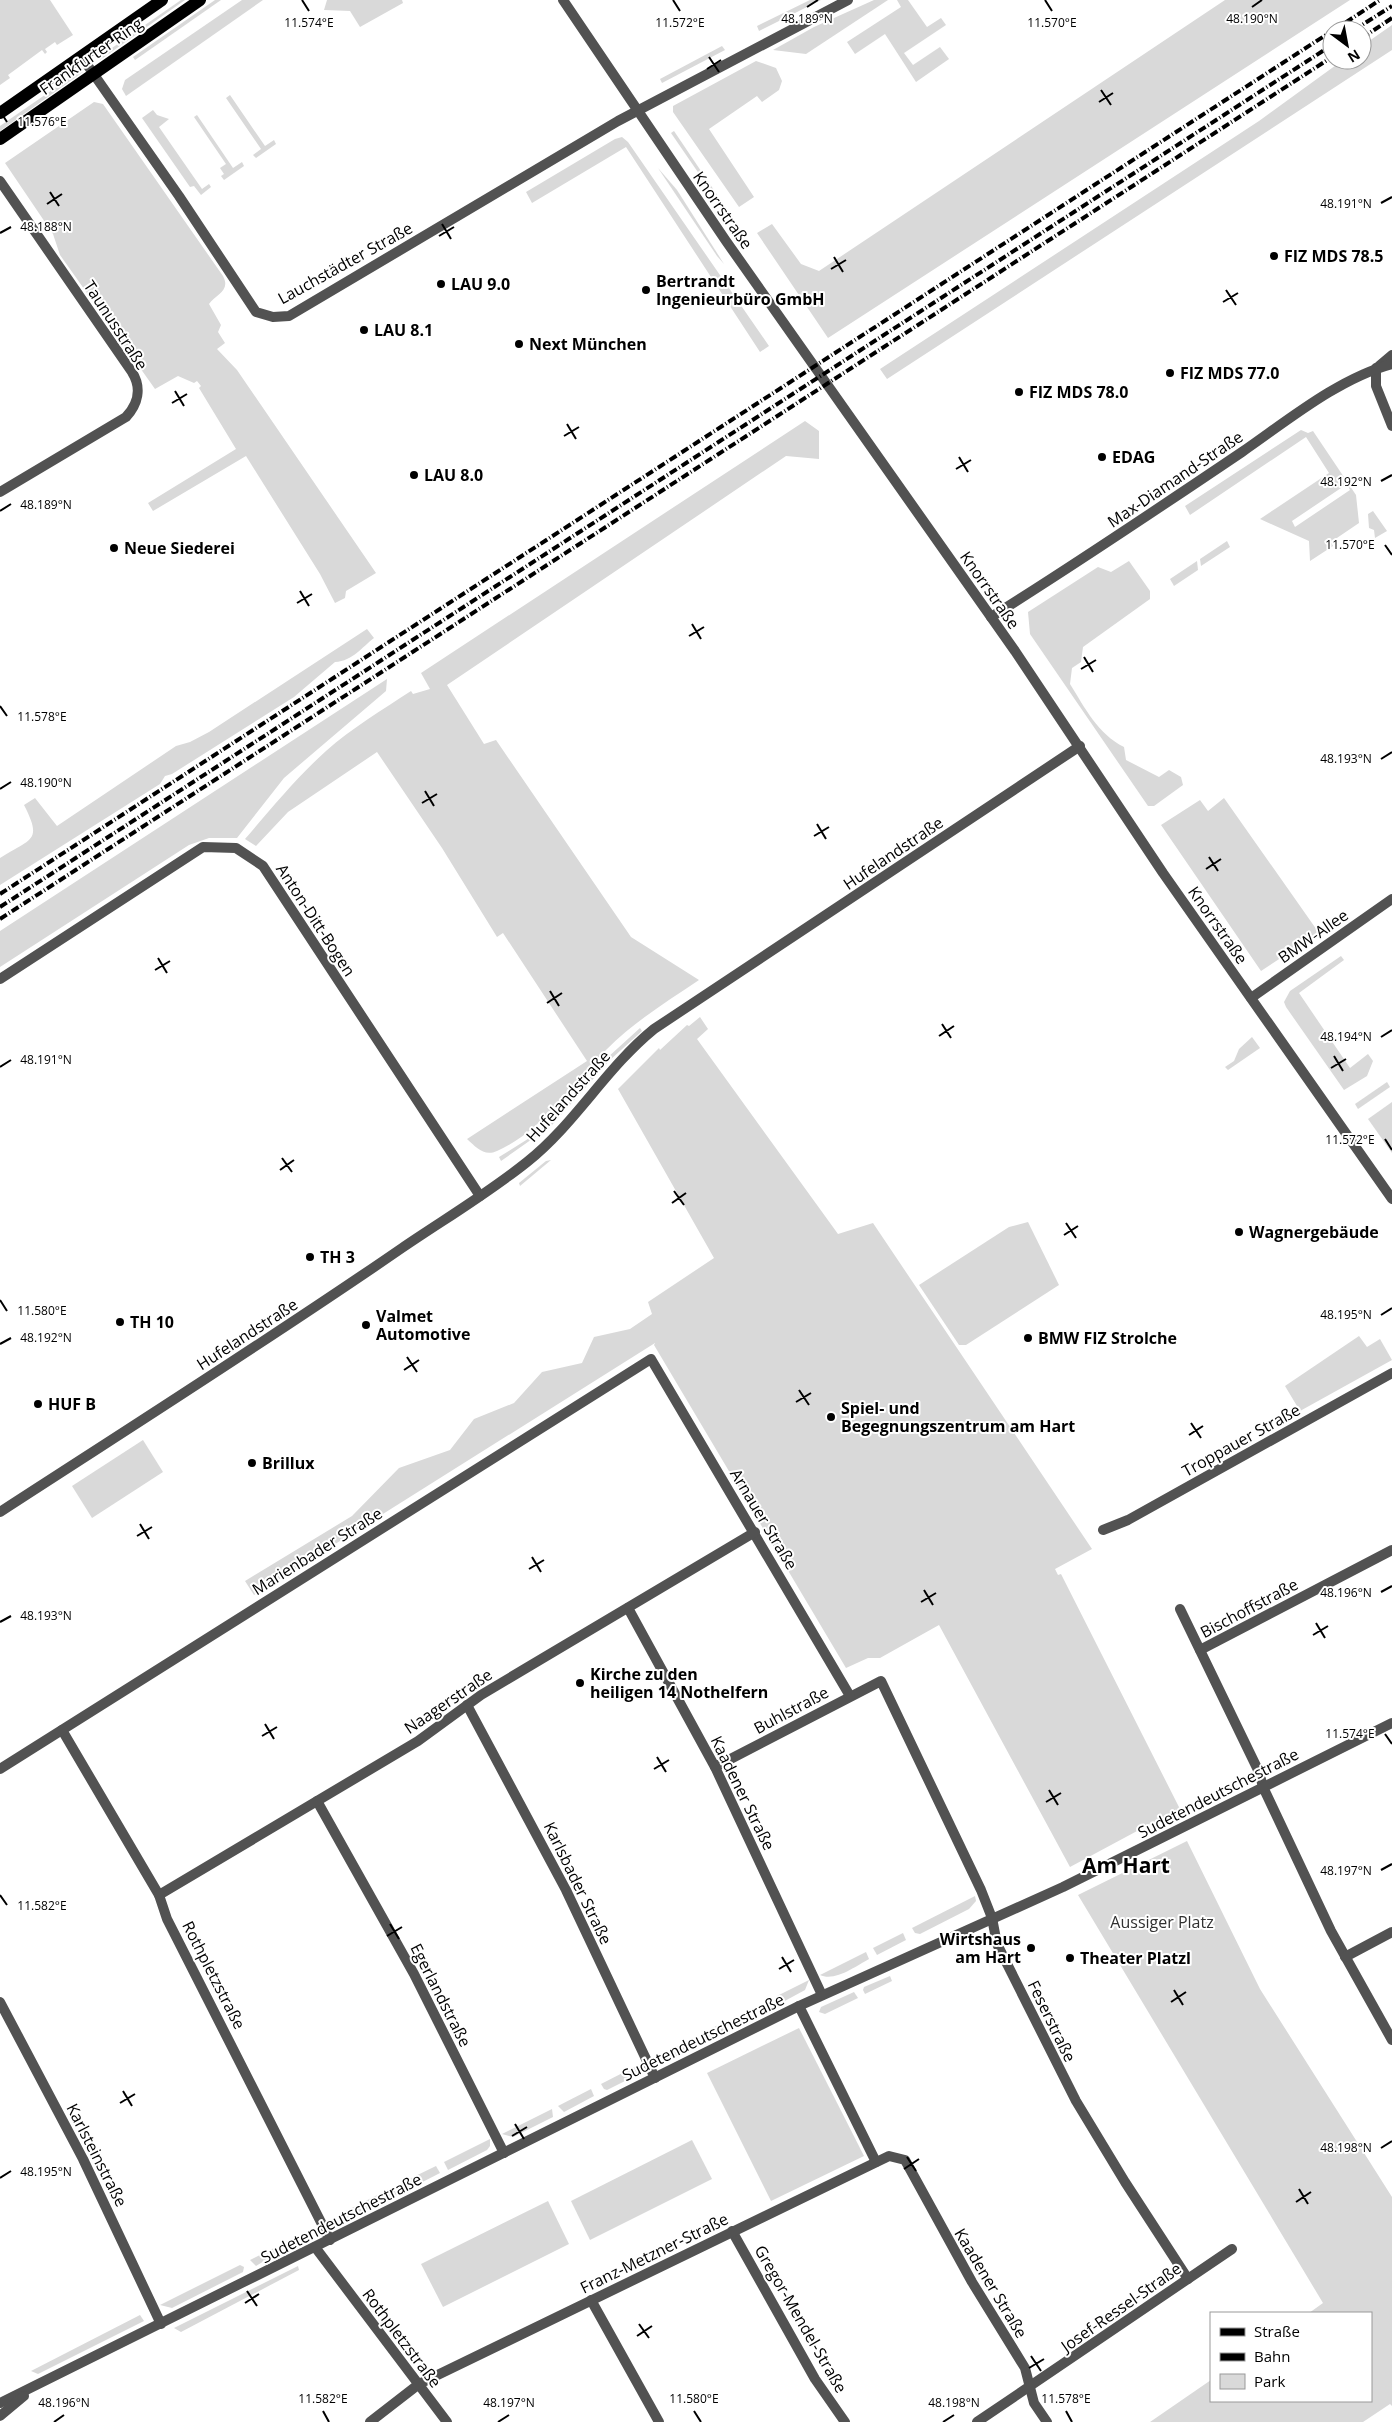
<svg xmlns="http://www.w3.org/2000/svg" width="1392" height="2422" font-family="'Open Sans',sans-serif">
<rect width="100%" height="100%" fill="#fff"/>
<g fill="#d9d9d9" fill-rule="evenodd">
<path d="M 0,0 L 50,0 L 73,35 L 57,45 L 55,42 L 45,49 L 47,52 L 45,54 L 42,50 L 8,75 L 10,78 L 0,85 Z"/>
<path d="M 181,0 L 185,0 L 100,60 L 99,57 Z"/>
<path d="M 215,0 L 221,0 L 135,60 L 133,57 Z"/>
<path d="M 242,0 L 263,0 L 126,96 L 122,89 L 125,80 Z"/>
<path d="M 327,0 L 402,0 L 403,3 L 360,27 L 350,11 L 324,10 Z"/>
<path d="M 810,0 L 821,0 L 759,31 L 757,26 Z"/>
<path d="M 874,0 L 888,0 L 806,54 L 773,50 L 814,27 Z"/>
<path d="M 897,0 L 908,0 L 927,27 L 941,18 L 946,25 L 904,53 L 913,65 L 940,47 L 949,59 L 916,82 L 885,34 L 855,54 L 847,42 L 901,7 Z"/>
<path d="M 1225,0 L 1350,0 L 828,338 L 757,233 L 772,224 L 801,264 L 819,271 Z"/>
<path d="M 1392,25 L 1392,50 L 887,379 L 880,369 L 1259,121 L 1343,60 L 1362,60 L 1362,46 Z"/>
<path d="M 722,46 L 725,50 L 662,83 L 660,79 Z"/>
<path d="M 756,61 L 776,68 L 782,81 L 779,90 L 762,102 L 757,96 L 709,129 L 754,197 L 739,207 L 673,112 L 673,106 Z"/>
<path d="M 81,70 L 83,72 L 0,131 L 0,126 Z"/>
<path d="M 230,95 L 265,146 L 274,140 L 276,144 L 256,158 L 253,155 L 261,149 L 226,98 Z"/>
<path d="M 94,102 L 103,104 L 223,276 C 231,291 216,294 209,304 L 221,325 L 218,332 L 225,343 L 217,349 L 237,370 L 376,573 L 346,591 L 345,598 L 335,603 L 320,574 L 246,456 L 153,511 L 148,503 L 236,449 L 199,388 L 201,386 L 197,381 L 194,383 L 178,376 L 155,389 L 60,255 L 53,234 L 5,163 Z"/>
<path d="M 153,110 L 157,115 L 169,119 L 159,127 L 202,189 L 209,184 L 211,187 L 201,195 L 194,186 L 190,187 L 142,118 Z"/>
<path d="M 197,115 L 233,168 L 242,162 L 244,166 L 224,180 L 221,176 L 224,174 L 220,168 L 226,164 L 194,117 Z"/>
<path d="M 674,131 L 728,211 L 726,213 L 671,133 Z"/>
<path d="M 622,137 L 628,142 L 769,346 L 760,352 L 626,147 L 532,203 L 526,192 L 615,139 Z"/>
<path d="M 658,168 L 677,190 L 724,264 L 717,256 Z"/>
<path d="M 805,421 L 819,431 L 819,459 L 786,456 L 447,685 L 484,744 L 496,740 L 631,937 L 699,980 C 665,1003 635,1021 606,1050 C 570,1085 544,1130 497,1151 C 484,1157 476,1147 467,1139 L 587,1061 L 503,933 L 497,937 L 442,848 L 377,752 L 288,812 L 256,846 L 245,839 C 271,809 296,778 326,751 C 352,728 382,710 411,691 L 413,694 L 430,689 L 421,673 Z"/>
<path d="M 1301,430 L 1308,433 L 1313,431 L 1356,495 L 1359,523 L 1331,542 L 1333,546 L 1310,561 L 1309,541 L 1260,519 L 1329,473 L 1306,437 L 1190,515 L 1185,506 ZM 1347,484 L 1350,490 L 1295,527 L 1292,521 Z"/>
<path d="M 1373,511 L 1387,531 L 1375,538 L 1374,530 L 1369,528 L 1368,514 Z"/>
<path d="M 1227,541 L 1230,547 L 1201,566 L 1200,559 Z"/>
<path d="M 1129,561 L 1150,591 L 1150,599 L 1083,647 L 1081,662 L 1072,668 L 1070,684 C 1085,708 1098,734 1124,747 L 1126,760 L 1159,777 L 1169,770 L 1181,777 L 1183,785 L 1154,806 L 1148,806 L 1030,634 L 1028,612 L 1098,567 L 1111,572 Z"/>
<path d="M 1197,561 L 1198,570 L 1174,586 L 1170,579 Z"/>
<path d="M 367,629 L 374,638 C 362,647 353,661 335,662 L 294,697 L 172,774 L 165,776 L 160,784 L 0,885 L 0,858 C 31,838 43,842 24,805 L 35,798 L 57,826 L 176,746 L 190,742 L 209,732 Z"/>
<path d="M 387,679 L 386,691 L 284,778 L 237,838 L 209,838 L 189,845 L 0,967 L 0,931 Z"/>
<path d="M 1224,798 L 1319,933 L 1261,971 L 1161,825 L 1200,800 L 1208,811 Z"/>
<path d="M 1341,956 L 1344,960 L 1299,993 L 1350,1068 L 1368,1054 L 1373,1061 L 1367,1076 L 1344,1090 L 1286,1007 L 1284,1002 L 1290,991 Z"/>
<path d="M 700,1017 L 708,1029 L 697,1039 L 838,1234 L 873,1223 L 1092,1549 L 1055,1569 L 1058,1575 L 1061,1574 L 1182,1813 L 1159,1822 L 1152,1823 L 1070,1867 L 939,1625 L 880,1658 L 868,1658 L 846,1668 L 654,1345 L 655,1343 L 254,1595 L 245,1581 L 352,1516 L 399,1468 L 450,1450 L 474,1419 L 514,1403 L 542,1372 L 582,1363 L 594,1337 L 630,1329 L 652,1314 L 648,1302 L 714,1258 L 618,1089 L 659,1048 L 660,1050 L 687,1025 L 689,1026 Z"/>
<path d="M 640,1028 L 642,1031 L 610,1060 L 552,1125 L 501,1161 L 499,1157 L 531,1137 L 559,1114 L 607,1058 Z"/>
<path d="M 1252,1037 L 1260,1048 L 1228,1070 L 1225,1067 L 1234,1061 L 1239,1049 Z"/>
<path d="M 1387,1082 L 1390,1087 L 1358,1109 L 1355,1104 Z"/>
<path d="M 1392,1102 L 1392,1153 L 1368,1119 Z"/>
<path d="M 551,1160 L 520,1186 L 519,1183 L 546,1161 Z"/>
<path d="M 1028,1222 L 1059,1285 L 966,1345 L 959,1345 L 919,1285 L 1009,1227 Z"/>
<path d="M 1359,1336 L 1367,1347 L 1380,1339 L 1392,1360 L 1300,1411 L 1285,1386 Z"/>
<path d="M 143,1440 L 163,1472 L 92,1518 L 72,1486 Z"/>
<path d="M 1187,1841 L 1260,1989 L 1392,2197 L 1392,2406 L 1390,2404 L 1363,2422 L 1150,2422 L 1211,2380 L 1211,2401 L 1371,2401 L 1371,2313 L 1309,2313 L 1323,2303 L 1078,1895 Z"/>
<path d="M 975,1896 L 976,1901 L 969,1909 L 920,1934 L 915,1933 L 912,1928 Z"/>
<path d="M 903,1933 L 906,1940 L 877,1955 L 873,1948 Z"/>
<path d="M 866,1952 L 869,1959 C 856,1966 835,1982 820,1975 Z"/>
<path d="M 890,1976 L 892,1981 L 865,1994 L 863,1990 L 864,1987 Z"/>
<path d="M 809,1980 L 805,1990 L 781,2003 L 777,1996 Z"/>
<path d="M 854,1992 L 858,1998 L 825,2014 L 819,2012 L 821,2007 Z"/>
<path d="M 722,2023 L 726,2031 L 705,2041 L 701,2034 Z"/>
<path d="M 799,2028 L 864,2156 L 771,2201 L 707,2073 Z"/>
<path d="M 694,2038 L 697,2045 L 663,2063 L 652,2059 Z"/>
<path d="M 640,2064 L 641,2071 L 637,2075 L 607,2090 L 604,2089 L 601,2084 Z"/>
<path d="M 591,2089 L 594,2096 L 564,2112 L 558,2106 Z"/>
<path d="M 552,2109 L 553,2117 L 513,2137 L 502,2134 Z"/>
<path d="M 490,2139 L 490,2146 L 487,2150 L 448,2170 L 444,2162 Z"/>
<path d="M 692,2140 L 712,2179 L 590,2240 L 571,2201 Z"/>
<path d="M 436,2166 L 440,2173 L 405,2191 L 401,2183 Z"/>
<path d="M 393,2187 L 397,2195 L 346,2220 L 342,2213 Z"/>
<path d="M 548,2201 L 569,2244 L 443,2307 L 421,2264 Z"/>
<path d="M 274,2248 L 277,2253 L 256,2266 L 250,2260 Z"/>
<path d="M 240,2265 L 244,2267 L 243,2272 L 172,2308 L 160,2305 Z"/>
<path d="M 298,2266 L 299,2270 L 181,2332 L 174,2328 Z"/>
<path d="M 140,2315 L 144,2321 L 38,2374 L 31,2371 Z"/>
</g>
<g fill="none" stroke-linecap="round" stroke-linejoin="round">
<g stroke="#525252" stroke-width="10">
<path d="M 81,56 L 179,196 L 256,312 L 273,317 L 289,316 L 618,121 L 848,0"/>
<path d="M 0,181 L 132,372 C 142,388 138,404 126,417 L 0,492"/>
<path d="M 1379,366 L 1392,355"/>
<path d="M 1376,368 L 1376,386 L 1392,426"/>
<path d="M 991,617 C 1076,564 1159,508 1242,452 C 1287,421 1339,378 1392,364"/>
<path d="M 0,979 L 203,847 L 236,848 L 263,866 L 480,1196"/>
<path d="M 1251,998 L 1392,899"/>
<path d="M 0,1512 C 134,1425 270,1339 402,1248 C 443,1220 487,1194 527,1162 C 575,1124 606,1068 654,1029 L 1080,746"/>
<path d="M 1103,1530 L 1128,1520 L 1392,1373"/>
<path d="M 628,1608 L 715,1767 L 822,1995"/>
<path d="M 1180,1609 L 1259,1772 L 1263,1787 L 1331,1931 L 1392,2040"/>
<path d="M 1200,1650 L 1392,1550"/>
<path d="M 467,1705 L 566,1890 L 655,2078"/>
<path d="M 62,1730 L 159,1895 L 167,1919 L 330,2240"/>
<path d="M 715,1767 L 881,1681 L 981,1890 L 992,1918 L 997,1944 L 1076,2101 L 1125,2182 L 1188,2279"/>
<path d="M 0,1769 L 651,1359 L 850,1696"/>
<path d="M 317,1801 L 414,1974 L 504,2153"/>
<path d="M 159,1895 L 418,1741 L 481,1695 L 755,1532"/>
<path d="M 1345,1957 L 1392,1932"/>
<path d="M 0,2002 L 83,2159 L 161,2324"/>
<path d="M 799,2006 L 876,2162"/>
<path d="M 732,2231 L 815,2379 L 845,2422"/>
<path d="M 315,2247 L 447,2422"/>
<path d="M 591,2300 L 659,2422"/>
<path d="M 0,2403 L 799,2006 L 1063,1887 L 1392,1723"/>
<path d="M 0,2416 L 24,2396"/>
<path d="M 370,2422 L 419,2384 L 889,2156 L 905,2160 L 972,2282 L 1025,2368 L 1034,2403 L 1047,2422"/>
<path d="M 977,2422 L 1232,2249"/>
</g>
<path stroke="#525252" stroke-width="10" d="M 563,0 L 726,241 L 1015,651 L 1163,873 L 1392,1199"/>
<g stroke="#000" stroke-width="12">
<path d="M 0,113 L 162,0"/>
<path d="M 0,139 L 200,0"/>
</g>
<g stroke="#000" stroke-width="4" stroke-dasharray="8 2.5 1 2.5" stroke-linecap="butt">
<path d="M 1334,30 L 1380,0"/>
<path d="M 1354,30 L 1392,6"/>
<path d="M 1362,38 L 1392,18"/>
<path d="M 0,894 L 1332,31"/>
<path d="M 0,907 L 1332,45"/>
<path d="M 0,919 L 1332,57"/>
</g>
</g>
<path fill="none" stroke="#000" stroke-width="2" d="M 302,0 L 309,11M 673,0 L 680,11M 1045,0 L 1052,11M 807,7 L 818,0M 1252,7 L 1262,0M 709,57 L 719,72M 707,69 L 721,60M 1101,90 L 1111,105M 1099,102 L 1113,93M 0,111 L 7,122M 50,192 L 59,206M 1381,203 L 1392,197M 47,204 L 62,194M 442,224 L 451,239M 0,233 L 11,227M 439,236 L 454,227M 834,257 L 843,272M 831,269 L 846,260M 1226,290 L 1236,305M 1223,302 L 1238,293M 175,391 L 184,406M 172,403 L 187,394M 567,424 L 576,439M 564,436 L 579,427M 959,457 L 968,472M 956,469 L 971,460M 1381,481 L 1392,475M 0,511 L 11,504M 1385,545 L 1392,555M 300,591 L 309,606M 297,603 L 312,594M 692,624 L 701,639M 689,636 L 704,627M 1084,657 L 1093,672M 1081,669 L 1096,660M 0,706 L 7,716M 1381,759 L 1392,752M 0,789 L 11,782M 425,791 L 434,806M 422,803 L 437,794M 817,824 L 826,839M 814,836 L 829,827M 1209,857 L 1218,871M 1206,869 L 1221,859M 158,958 L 167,973M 155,970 L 170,961M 550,991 L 559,1006M 547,1003 L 562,993M 942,1024 L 951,1038M 939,1036 L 954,1026M 1381,1037 L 1392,1030M 1334,1056 L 1343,1071M 0,1067 L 11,1060M 1331,1068 L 1346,1059M 1385,1139 L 1392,1150M 282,1158 L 292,1172M 280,1170 L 294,1160M 674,1191 L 684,1205M 672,1203 L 686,1193M 1066,1223 L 1076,1238M 1064,1235 L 1078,1226M 0,1300 L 7,1311M 1381,1315 L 1392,1308M 0,1344 L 11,1338M 407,1357 L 417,1372M 404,1370 L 419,1360M 799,1390 L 809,1405M 796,1402 L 811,1393M 1191,1423 L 1201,1438M 1189,1435 L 1203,1426M 140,1524 L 149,1539M 137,1536 L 152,1527M 532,1557 L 541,1572M 529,1569 L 544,1560M 924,1590 L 933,1605M 1381,1592 L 1392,1586M 921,1602 L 936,1593M 0,1622 L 11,1616M 1316,1623 L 1325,1638M 1313,1635 L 1328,1626M 265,1724 L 274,1739M 1385,1734 L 1392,1744M 262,1736 L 277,1727M 657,1757 L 666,1772M 654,1769 L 669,1760M 1049,1790 L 1058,1805M 1046,1802 L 1061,1793M 1381,1870 L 1392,1864M 0,1895 L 7,1905M 390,1924 L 399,1939M 387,1936 L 402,1927M 782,1957 L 791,1972M 779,1969 L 794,1960M 1174,1990 L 1183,2005M 1171,2002 L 1186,1992M 123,2091 L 132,2106M 120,2103 L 135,2094M 515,2124 L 524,2139M 512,2136 L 527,2127M 1381,2148 L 1392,2141M 907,2157 L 916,2171M 904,2169 L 919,2159M 0,2178 L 11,2171M 1299,2189 L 1308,2204M 1296,2202 L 1311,2192M 247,2291 L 257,2306M 245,2303 L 259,2294M 639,2324 L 649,2338M 637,2336 L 652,2326M 1031,2356 L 1041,2371M 1029,2368 L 1044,2359M 323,2411 L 329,2422M 694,2411 L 701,2422M 1066,2411 L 1072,2422M 54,2422 L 64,2415M 498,2422 L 509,2415M 943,2422 L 954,2415"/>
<g fill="#000" stroke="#fff" stroke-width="2">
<circle cx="1274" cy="256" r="5"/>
<circle cx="441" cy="284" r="5"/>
<circle cx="646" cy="290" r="5"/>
<circle cx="364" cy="330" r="5"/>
<circle cx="519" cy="344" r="5"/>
<circle cx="1170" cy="373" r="5"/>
<circle cx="1019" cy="392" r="5"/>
<circle cx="1102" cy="457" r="5"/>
<circle cx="414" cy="475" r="5"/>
<circle cx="114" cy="548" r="5"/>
<circle cx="1239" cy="1232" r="5"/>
<circle cx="310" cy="1257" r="5"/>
<circle cx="120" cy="1322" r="5"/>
<circle cx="366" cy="1325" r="5"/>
<circle cx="1028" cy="1338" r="5"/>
<circle cx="38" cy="1404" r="5"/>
<circle cx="831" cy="1417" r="5"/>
<circle cx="252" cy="1463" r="5"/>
<circle cx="580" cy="1683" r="5"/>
<circle cx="1031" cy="1948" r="5"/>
<circle cx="1070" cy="1958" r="5"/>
</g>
<g text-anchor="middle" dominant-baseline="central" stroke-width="4" stroke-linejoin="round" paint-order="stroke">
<g font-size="16" fill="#000" stroke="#fff">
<text transform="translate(91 56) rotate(-35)">Frankfurter Ring</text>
<text transform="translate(723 210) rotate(55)">Knorrstraße</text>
<text transform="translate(345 263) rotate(-29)">Lauchstädter Straße</text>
<text transform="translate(116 325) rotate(57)">Taunusstraße</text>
<text transform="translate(1175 479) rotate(-34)">Max-Diamand-Straße</text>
<text transform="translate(990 590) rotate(55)">Knorrstraße</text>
<text transform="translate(893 853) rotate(-34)">Hufelandstraße</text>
<text transform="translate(316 920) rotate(57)">Anton-Ditt-Bogen</text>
<text transform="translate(1218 925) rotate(55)">Knorrstraße</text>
<text transform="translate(1313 936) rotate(-35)">BMW-Allee</text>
<text transform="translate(568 1096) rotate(-48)">Hufelandstraße</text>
<text transform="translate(247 1334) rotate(-33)">Hufelandstraße</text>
<text transform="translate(1241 1440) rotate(-29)">Troppauer Straße</text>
<text transform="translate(764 1519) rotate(59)">Arnauer Straße</text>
<text transform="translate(317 1551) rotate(-32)">Marienbader Straße</text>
<text transform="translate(1249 1608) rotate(-28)">Bischoffstraße</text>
<text transform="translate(448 1701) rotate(-34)">Naagerstraße</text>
<text transform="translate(791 1710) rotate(-28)">Buhlstraße</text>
<text transform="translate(743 1793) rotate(64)">Kaadener Straße</text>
<text transform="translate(1218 1793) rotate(-27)">Sudetendeutschestraße</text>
<text transform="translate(578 1883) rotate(64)">Karlsbader Straße</text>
<text transform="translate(214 1975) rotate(63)">Rothpletzstraße</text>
<text transform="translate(441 1995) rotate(63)">Egerlandstraße</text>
<text transform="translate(1052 2021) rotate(64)">Feserstraße</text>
<text transform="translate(703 2037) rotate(-26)">Sudetendeutschestraße</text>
<text transform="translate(97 2155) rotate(63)">Karlsteinstraße</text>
<text transform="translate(341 2218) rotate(-27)">Sudetendeutschestraße</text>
<text transform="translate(654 2253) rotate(-26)">Franz-Metzner-Straße</text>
<text transform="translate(991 2283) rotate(59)">Kaadener Straße</text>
<text transform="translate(1121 2307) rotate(-35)">Josef-Ressel-Straße</text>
<text transform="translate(801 2319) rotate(60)">Gregor-Mendel-Straße</text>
<text transform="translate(402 2338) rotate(53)">Rothpletzstraße</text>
</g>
<g font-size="16" font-weight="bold" fill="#000" stroke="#fff" text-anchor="start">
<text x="1284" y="256">FIZ MDS 78.5</text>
<text x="656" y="281">Bertrandt<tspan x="656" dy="18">Ingenieurbüro GmbH</tspan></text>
<text x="451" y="284">LAU 9.0</text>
<text x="374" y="330">LAU 8.1</text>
<text x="529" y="344">Next München</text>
<text x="1180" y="373">FIZ MDS 77.0</text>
<text x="1029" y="392">FIZ MDS 78.0</text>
<text x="1112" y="457">EDAG</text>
<text x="424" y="475">LAU 8.0</text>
<text x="124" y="548">Neue Siederei</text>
<text x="1249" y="1232">Wagnergebäude</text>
<text x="320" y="1257">TH 3</text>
<text x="376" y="1316">Valmet<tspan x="376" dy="18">Automotive</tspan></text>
<text x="130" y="1322">TH 10</text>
<text x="1038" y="1338">BMW FIZ Strolche</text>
<text x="48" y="1404">HUF B</text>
<text x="841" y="1408">Spiel- und<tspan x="841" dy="18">Begegnungszentrum am Hart</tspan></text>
<text x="262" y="1463">Brillux</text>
<text x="590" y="1674">Kirche zu den<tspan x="590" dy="18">heiligen 14 Nothelfern</tspan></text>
<text x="1021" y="1939" text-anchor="end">Wirtshaus<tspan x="1021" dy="18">am Hart</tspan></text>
<text x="1080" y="1958">Theater Platzl</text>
</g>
<g font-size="16" fill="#303030" stroke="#fff">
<text x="1162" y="1922">Aussiger Platz</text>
</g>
<g font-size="21" font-weight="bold" fill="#000" stroke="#fff">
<text x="1126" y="1865">Am Hart</text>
</g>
</g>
<g font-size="12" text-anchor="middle" fill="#000" stroke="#fff" stroke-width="4" stroke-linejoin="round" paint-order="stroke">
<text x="807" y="23">48.189°N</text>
<text x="1252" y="23">48.190°N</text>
<text x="309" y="27">11.574°E</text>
<text x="680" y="27">11.572°E</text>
<text x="1052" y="27">11.570°E</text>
<text x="42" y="126">11.576°E</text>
<text x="1346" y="208">48.191°N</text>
<text x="46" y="231">48.188°N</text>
<text x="1346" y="486">48.192°N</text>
<text x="46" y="509">48.189°N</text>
<text x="1350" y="549">11.570°E</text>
<text x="42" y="721">11.578°E</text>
<text x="1346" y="763">48.193°N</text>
<text x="46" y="787">48.190°N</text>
<text x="1346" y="1041">48.194°N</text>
<text x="46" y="1064">48.191°N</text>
<text x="1350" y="1144">11.572°E</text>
<text x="42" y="1315">11.580°E</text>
<text x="1346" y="1319">48.195°N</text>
<text x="46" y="1342">48.192°N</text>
<text x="1346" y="1597">48.196°N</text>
<text x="46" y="1620">48.193°N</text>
<text x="1350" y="1738">11.574°E</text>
<text x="1346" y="1875">48.197°N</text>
<text x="42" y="1910">11.582°E</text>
<text x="1346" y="2152">48.198°N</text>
<text x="46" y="2176">48.195°N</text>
<text x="323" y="2403">11.582°E</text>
<text x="694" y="2403">11.580°E</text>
<text x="1066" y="2403">11.578°E</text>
<text x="64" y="2407">48.196°N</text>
<text x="509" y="2407">48.197°N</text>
<text x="954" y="2407">48.198°N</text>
</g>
<rect x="1210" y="2312" width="162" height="90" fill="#ffffff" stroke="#999999"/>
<rect x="1220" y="2328" width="25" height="8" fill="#000000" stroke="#999999"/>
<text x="1254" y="2337" font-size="15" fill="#000000">Straße</text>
<rect x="1220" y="2353" width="25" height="8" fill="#000000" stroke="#999999"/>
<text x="1254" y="2362" font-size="15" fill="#000000">Bahn</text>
<rect x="1220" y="2374" width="25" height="15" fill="#d9d9d9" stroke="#999999"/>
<text x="1254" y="2387" font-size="15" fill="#000000">Park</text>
<g transform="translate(1347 45) rotate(148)"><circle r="24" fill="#ffffff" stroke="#999999"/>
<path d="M0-4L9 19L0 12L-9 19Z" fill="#000000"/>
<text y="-8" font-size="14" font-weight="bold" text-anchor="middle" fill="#000000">N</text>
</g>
</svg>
